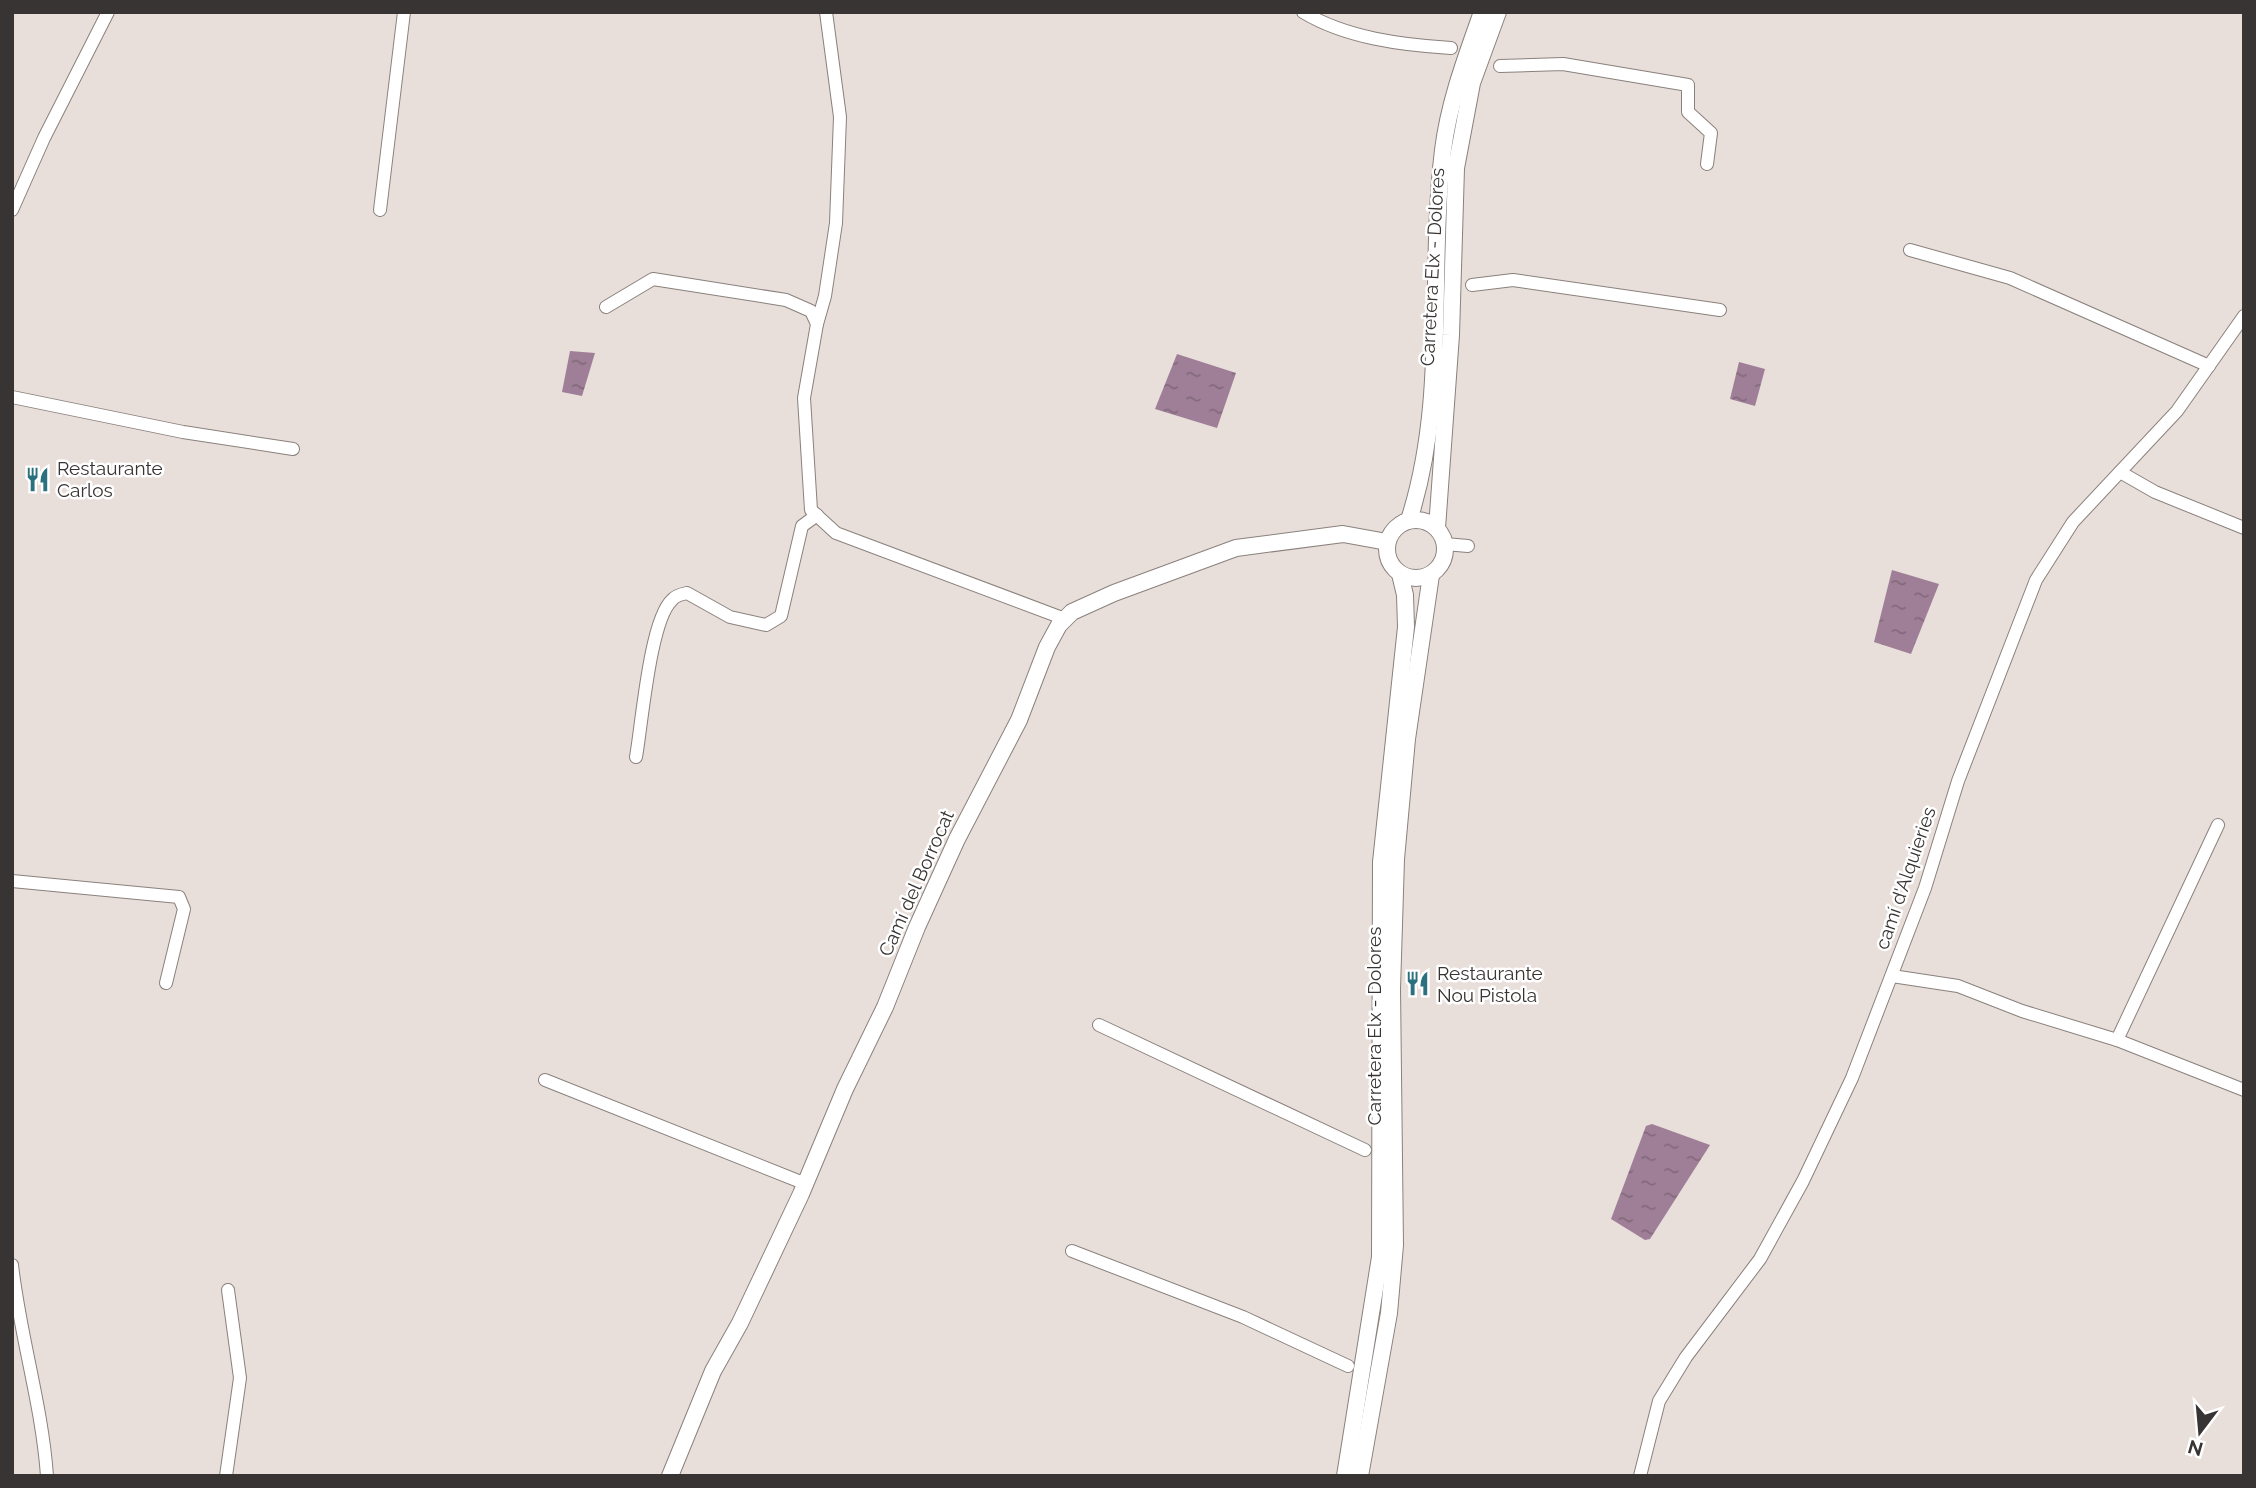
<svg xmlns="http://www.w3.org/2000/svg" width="2256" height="1488" font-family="Raleway,sans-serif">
<defs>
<pattern id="water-ripples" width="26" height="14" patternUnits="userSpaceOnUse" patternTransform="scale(1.75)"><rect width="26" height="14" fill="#9f7f97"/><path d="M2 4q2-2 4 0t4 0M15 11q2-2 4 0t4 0" fill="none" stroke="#83697c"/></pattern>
</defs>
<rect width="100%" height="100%" fill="#e8deda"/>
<g fill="url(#water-ripples)">
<path d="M 570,351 L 595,353 L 582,396 L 562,392 Z"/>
<path d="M 1177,354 L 1236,373 L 1217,428 L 1155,409 Z"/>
<path d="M 1739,362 L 1765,369 L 1755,406 L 1730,399 Z"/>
<path d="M 1892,570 L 1939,584 L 1911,654 L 1874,642 Z"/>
<path d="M 1652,1124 L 1710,1145 L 1650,1239 L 1645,1240 L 1611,1219 L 1646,1126 Z"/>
</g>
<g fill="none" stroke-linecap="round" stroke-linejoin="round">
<defs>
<g id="street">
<path d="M 1303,12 C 1346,38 1402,45 1451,48"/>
<path d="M 1500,66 L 1563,64 L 1688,85 L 1688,112 L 1711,133 L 1707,164"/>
<path d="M 12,210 L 44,138 L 108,12"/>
<path d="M 380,210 L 404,12"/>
<path d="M 1910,250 L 2010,278 L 2209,366"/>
<path d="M 1472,285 L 1513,280 L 1720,310"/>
<path d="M 606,307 L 653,279 L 786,300 L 811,311 L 817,324 L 804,398 L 811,510 L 836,533 L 1065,619"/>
<path d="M 817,324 L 825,296 L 836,223 L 840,117 L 826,12"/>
<path d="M 12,397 L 183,432 L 293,449"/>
<path d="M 2120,472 L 2155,492 L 2244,528"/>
<path d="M 1445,544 L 1468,546"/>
<path d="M 636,757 C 642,723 650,620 672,600 C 675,596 682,594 687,593 L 730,617 L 766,625 L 781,616 L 802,526 L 817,515"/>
<path d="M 12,881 L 179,897 L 184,909 L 166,983"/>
<path d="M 1892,976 L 1958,986 L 2022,1011 L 2117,1040 L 2218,825"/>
<path d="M 1099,1025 L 1365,1150"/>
<path d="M 2117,1040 L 2244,1090"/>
<path d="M 545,1080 L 806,1184"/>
<path d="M 1072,1251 L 1243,1317 L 1348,1366"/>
<path d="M 12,1265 C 20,1336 42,1405 47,1476"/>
<path d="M 226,1476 L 240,1378 L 228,1290"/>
<path d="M 1640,1476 L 1659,1401 L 1686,1357 L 1760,1259 L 1803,1181 L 1852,1078 L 1925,888 L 1958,781 L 2036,580 L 2073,522 L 2177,411 L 2244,316"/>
</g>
<g id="secondary">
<circle cx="1416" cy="549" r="29"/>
<path d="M 1409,520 C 1448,399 1428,274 1443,150 C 1449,102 1466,57 1482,12"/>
<path d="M 1437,528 L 1451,335 L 1456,168 L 1472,83 L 1498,12"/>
<path d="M 670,1476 L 713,1371 L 740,1323 L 801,1194 L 845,1089 L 885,1007 L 917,927 L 957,839 L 1019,720 L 1047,647 L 1059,625 L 1072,612 L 1114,593 L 1236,548 L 1343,534 L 1387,542"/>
<path d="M 1345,1476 L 1380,1257 L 1381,862 L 1406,627 L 1405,595 L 1400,574"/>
<path d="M 1360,1476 L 1389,1313 L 1395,1245 L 1392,989 L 1396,859 L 1407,739 L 1431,575"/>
</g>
</defs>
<use href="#street" stroke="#8a817d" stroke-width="14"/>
<use href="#secondary" stroke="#8a817d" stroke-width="18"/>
<use href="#street" stroke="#fff" stroke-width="12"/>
<use href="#secondary" stroke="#fff" stroke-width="16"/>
</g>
<defs>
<symbol id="restaurant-bare" viewBox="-9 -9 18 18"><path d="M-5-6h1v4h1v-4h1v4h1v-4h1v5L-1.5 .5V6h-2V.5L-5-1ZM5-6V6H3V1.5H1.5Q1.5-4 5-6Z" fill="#2a707e" stroke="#fff" stroke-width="2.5" paint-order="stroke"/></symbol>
</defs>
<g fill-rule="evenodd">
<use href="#restaurant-bare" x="20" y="462" width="35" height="35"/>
<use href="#restaurant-bare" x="1400" y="966" width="35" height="35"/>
</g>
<g text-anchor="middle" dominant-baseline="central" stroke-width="5" stroke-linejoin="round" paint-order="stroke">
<g font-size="19" fill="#383433" stroke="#fff">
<text transform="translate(1432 267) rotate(-87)">Carretera Elx - Dolores</text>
<text transform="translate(1905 878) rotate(-71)">camí d'Alquieries</text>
<text transform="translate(916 883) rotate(-66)">Camí del Borrocat</text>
<text transform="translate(1374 1026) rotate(-90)">Carretera Elx - Dolores</text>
</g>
<g font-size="19" fill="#383433" stroke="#fff" text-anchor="start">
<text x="57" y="468">Restaurante<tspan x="57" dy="22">Carlos</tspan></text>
<text x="1437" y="973">Restaurante<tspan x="1437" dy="22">Nou Pistola</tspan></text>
</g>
</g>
<rect width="2256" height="1488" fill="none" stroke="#383433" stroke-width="28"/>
<g transform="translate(2200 1432) rotate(196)" stroke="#ffffff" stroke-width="5" paint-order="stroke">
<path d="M0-5L12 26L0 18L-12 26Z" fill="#383433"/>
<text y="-10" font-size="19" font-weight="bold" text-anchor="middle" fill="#383433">N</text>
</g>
</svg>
